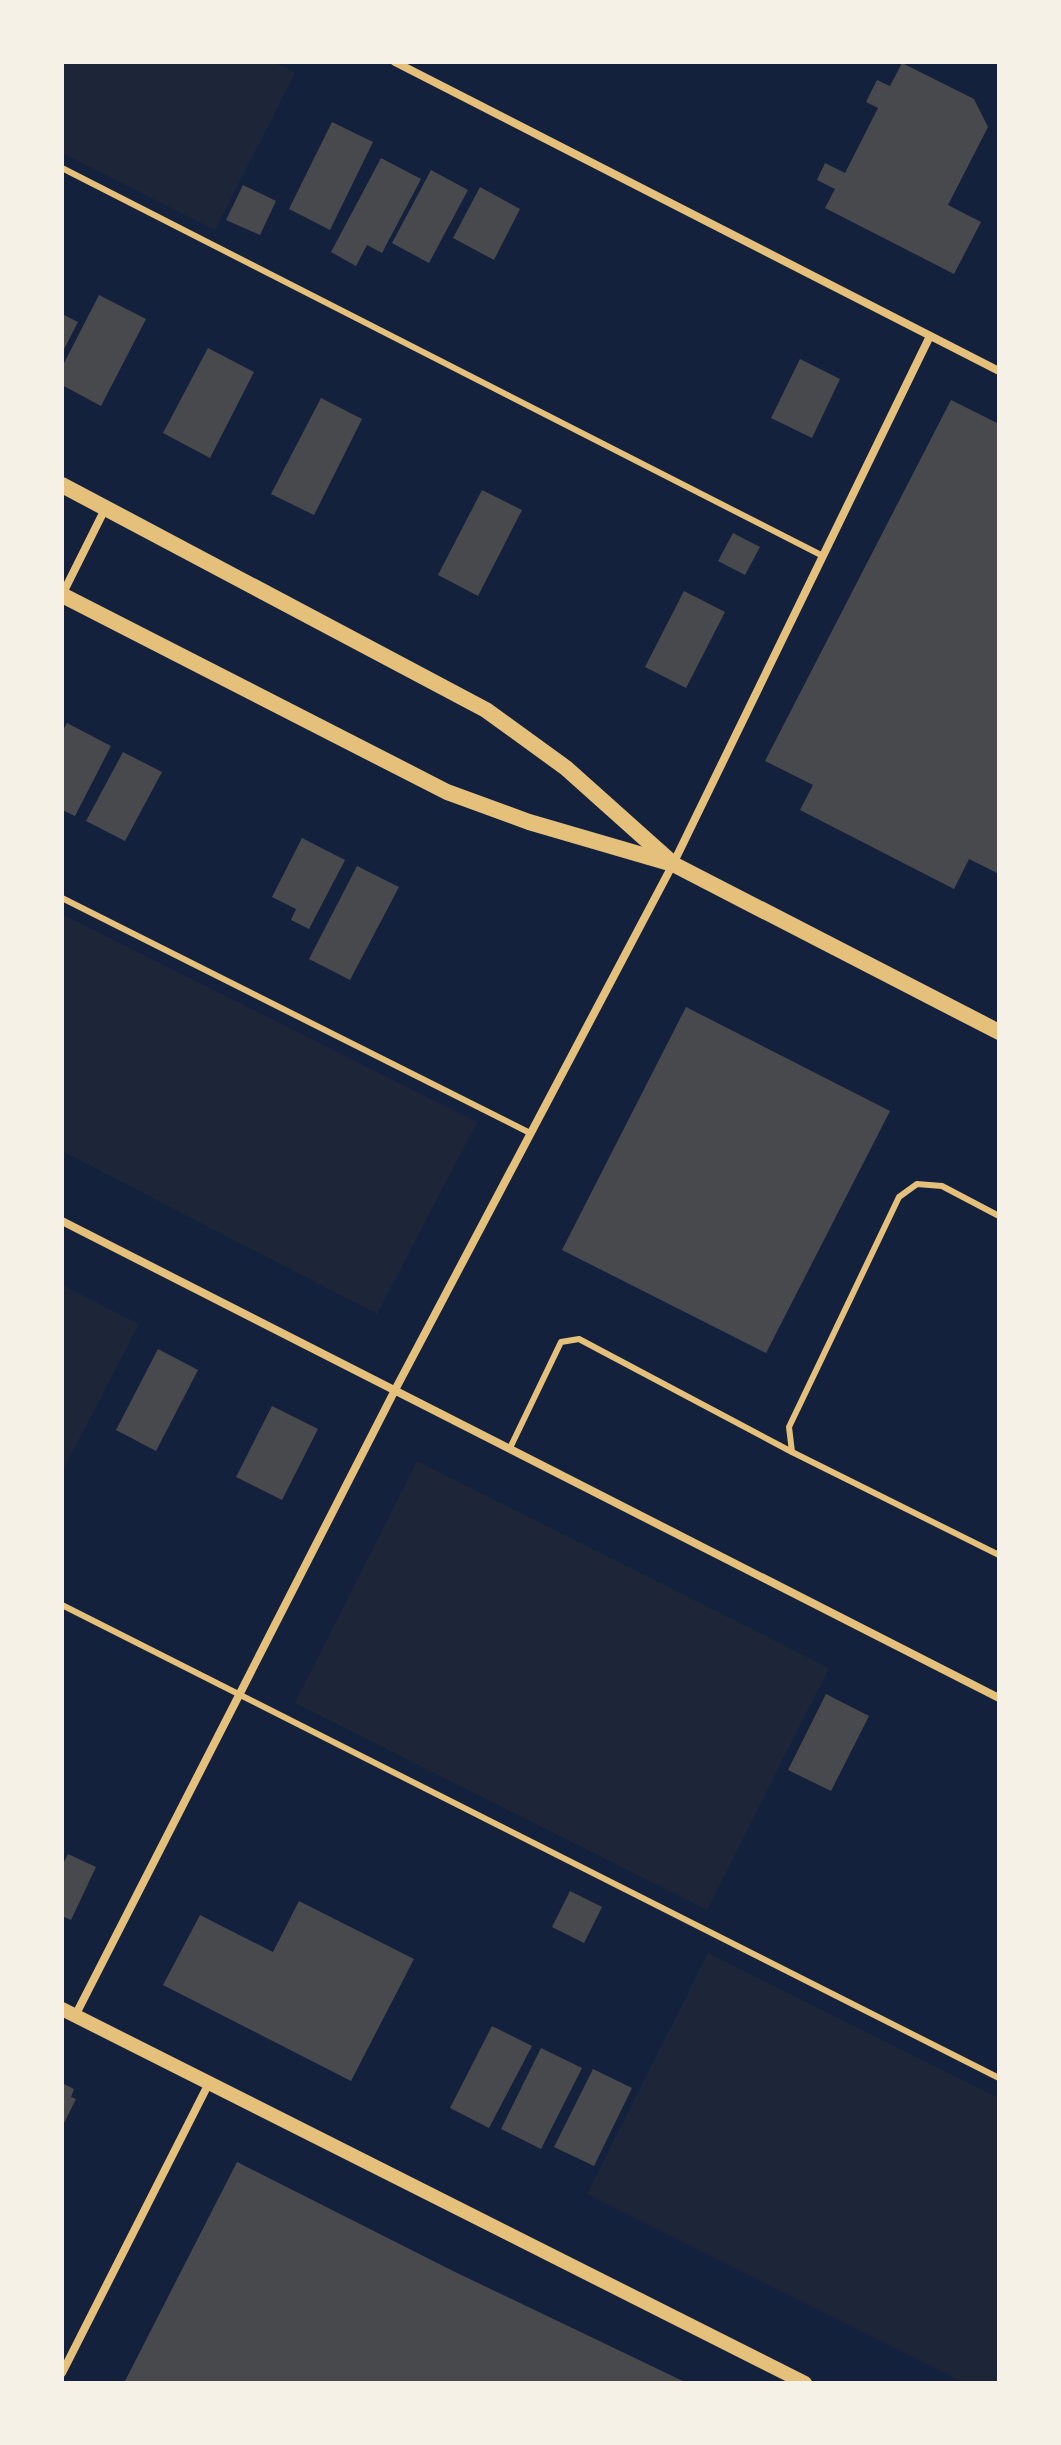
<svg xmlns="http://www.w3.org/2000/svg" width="1061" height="2445" font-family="Lato,sans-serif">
<rect width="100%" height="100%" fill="#14213d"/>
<g fill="#1d2539">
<path d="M 62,62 L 274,62 L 295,73 L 215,230 L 62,153 Z"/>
<path d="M 62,914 L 477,1122 L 377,1314 L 62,1151 Z"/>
<path d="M 62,1285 L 139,1324 L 62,1472 Z"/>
<path d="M 417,1461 L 829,1668 L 707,1910 L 295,1703 Z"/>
<path d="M 708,1953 L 999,2098 L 999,2383 L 965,2383 L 587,2194 Z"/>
</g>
<g fill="#48494c">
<path d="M 902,63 L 974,99 L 988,127 L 948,205 L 981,222 L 954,274 L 825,208 L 835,189 L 817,180 L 825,163 L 845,173 L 878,108 L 866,102 L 877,80 L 890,86 Z"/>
<path d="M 332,122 L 373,142 L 330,230 L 289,209 Z"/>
<path d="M 381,158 L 421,179 L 382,253 L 367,245 L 356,266 L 331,252 Z"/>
<path d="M 431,170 L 468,190 L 429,263 L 392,243 Z"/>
<path d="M 243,185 L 276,201 L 260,235 L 226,220 Z"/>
<path d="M 480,187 L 520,209 L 494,260 L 453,238 Z"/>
<path d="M 99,295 L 146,319 L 101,406 L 62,385 L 62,367 Z"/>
<path d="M 62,314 L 78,322 L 62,353 Z"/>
<path d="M 208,348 L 254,372 L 210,458 L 163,433 Z"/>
<path d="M 800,359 L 840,379 L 812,438 L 771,418 Z"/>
<path d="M 321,398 L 362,419 L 314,515 L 271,494 Z"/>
<path d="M 951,400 L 999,424 L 999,874 L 969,859 L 954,889 L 800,810 L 813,785 L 765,761 Z"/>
<path d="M 482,490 L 522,510 L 478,596 L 438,575 Z"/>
<path d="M 733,533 L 760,547 L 745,575 L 718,561 Z"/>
<path d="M 684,591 L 725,612 L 686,688 L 645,667 Z"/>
<path d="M 67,723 L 111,746 L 75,816 L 62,810 L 62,732 Z"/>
<path d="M 123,752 L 162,772 L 125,841 L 86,821 Z"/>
<path d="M 302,838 L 345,860 L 309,929 L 291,920 L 296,909 L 272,897 Z"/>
<path d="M 357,866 L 399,887 L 350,980 L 309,959 Z"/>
<path d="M 686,1007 L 890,1111 L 766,1353 L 562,1250 Z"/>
<path d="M 158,1349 L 198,1370 L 156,1451 L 116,1430 Z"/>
<path d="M 272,1406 L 318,1429 L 282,1500 L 236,1477 Z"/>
<path d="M 826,1694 L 869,1716 L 831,1791 L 788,1770 Z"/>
<path d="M 68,1854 L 96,1867 L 71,1920 L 62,1916 L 62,1866 Z"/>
<path d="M 570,1891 L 602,1907 L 584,1943 L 552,1927 Z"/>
<path d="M 299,1901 L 414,1959 L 351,2081 L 163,1985 L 200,1915 L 273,1952 Z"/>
<path d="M 492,2026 L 532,2046 L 489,2128 L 450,2108 Z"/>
<path d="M 541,2048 L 582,2068 L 541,2149 L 501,2129 Z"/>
<path d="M 593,2069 L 632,2088 L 594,2166 L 554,2147 Z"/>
<path d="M 62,2083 L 74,2089 L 71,2097 L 76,2099 L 62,2127 Z"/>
<path d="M 237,2162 L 453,2271 L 687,2383 L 124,2383 Z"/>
</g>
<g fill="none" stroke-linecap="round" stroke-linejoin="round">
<g stroke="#e5c07b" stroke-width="6">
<path d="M 62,168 L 821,555"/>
<path d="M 62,898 L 530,1133"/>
<path d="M 999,1216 L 942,1186 L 917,1184 L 899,1197 L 789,1427 L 792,1452 L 999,1555"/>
<path d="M 510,1448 L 561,1342 L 579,1339 L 792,1452"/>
<path d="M 62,1605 L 999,2078"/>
</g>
<g stroke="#e5c07b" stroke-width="8">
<path d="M 395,62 L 999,371"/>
<path d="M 62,595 L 106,507"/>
<path d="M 62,1221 L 999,1698"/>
<path d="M 75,2016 L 395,1390 L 673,864 L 930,336"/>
<path d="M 62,2373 L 209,2083"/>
</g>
<path stroke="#e5c07b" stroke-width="14" d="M 62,2009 L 805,2383"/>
<g stroke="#e5c07b" stroke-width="16">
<path d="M 62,485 L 486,710 L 566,768 L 670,861"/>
<path d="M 62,595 L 447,792 L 529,822 L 673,864 L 999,1032"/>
</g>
</g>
<rect width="1061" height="2445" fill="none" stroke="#f6f1e7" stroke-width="128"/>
</svg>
